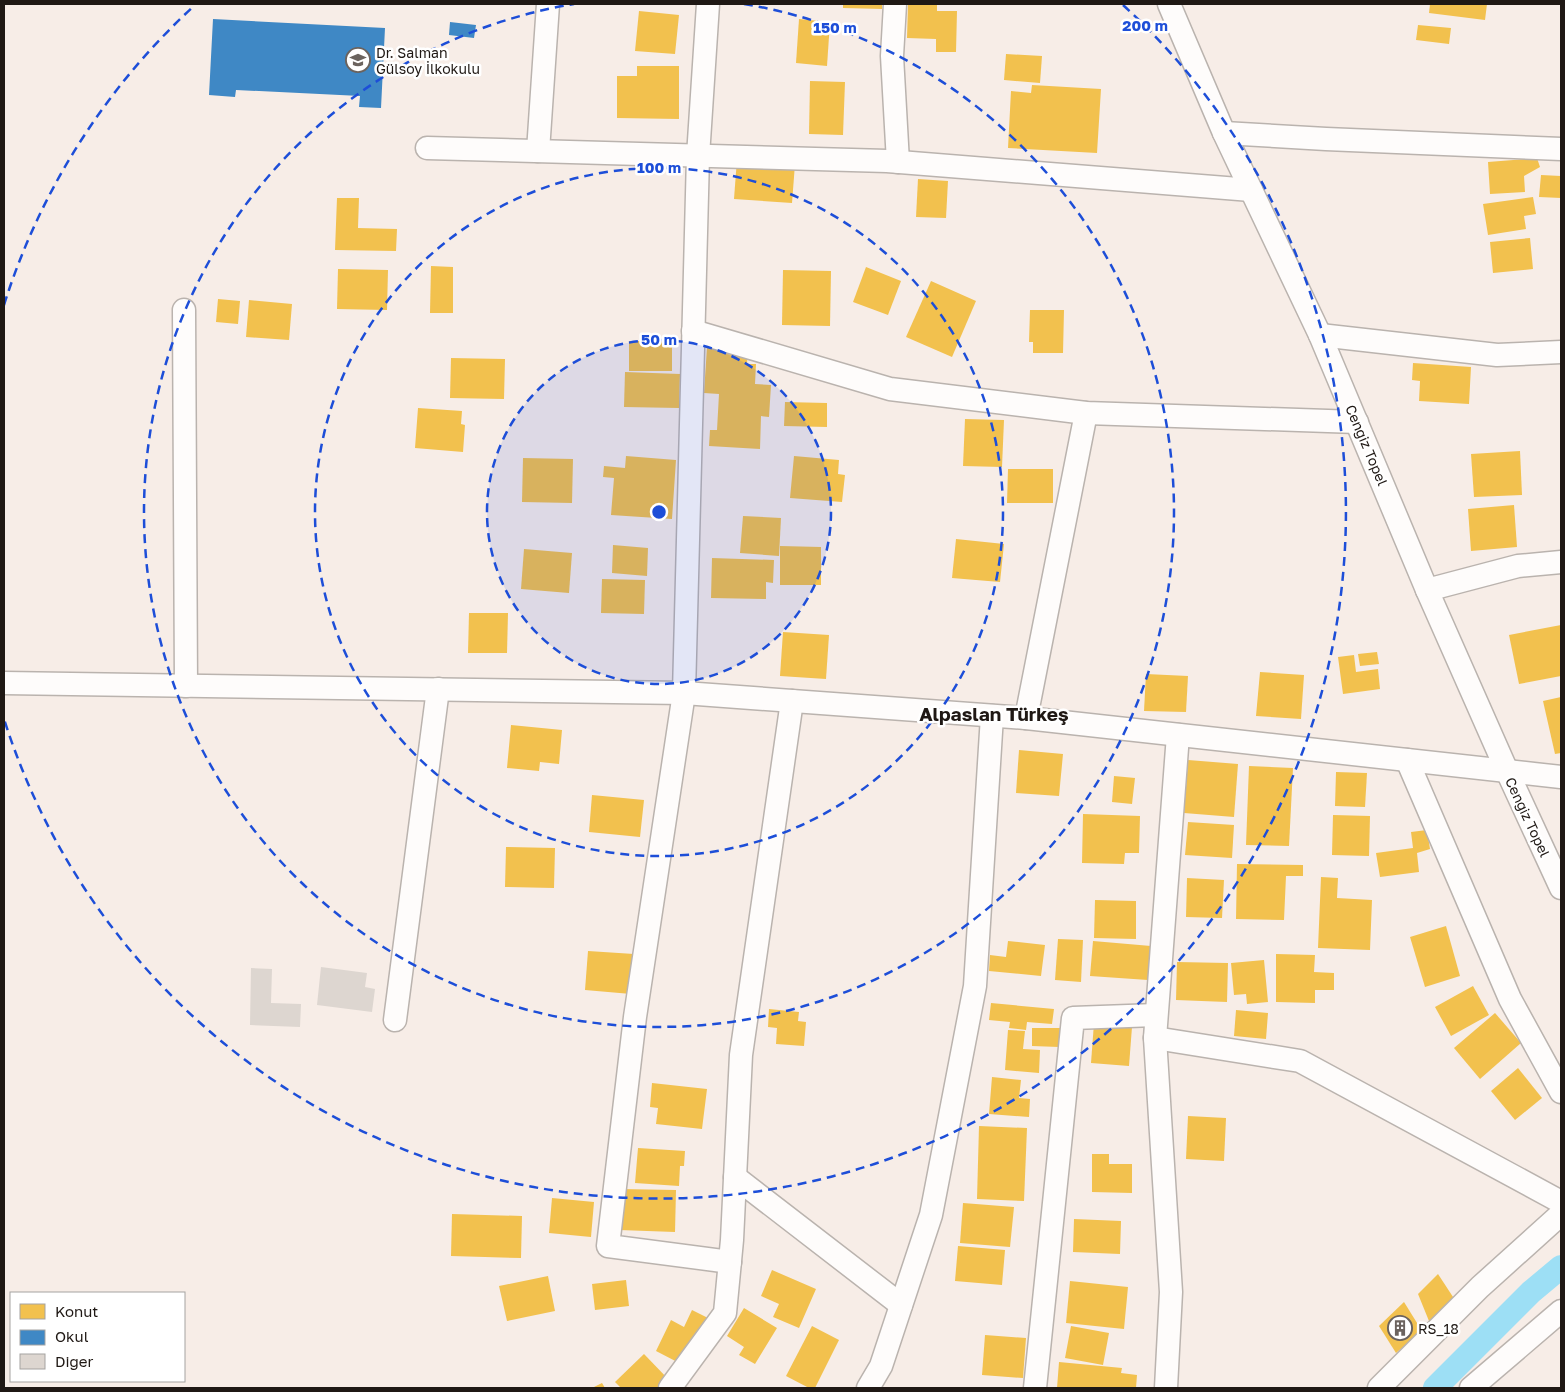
<svg xmlns="http://www.w3.org/2000/svg" width="1565" height="1392" font-family="'Golos Text',sans-serif">
<rect width="100%" height="100%" fill="#f7ede7"/>
<g fill="#f2c14e">
<path d="M 843,4 L 882,4 L 882,9 L 843,8 Z"/>
<path d="M 908,4 L 937,4 L 937,11 L 957,11 L 956,52 L 936,52 L 936,39 L 907,38 Z"/>
<path d="M 1430,4 L 1487,4 L 1485,20 L 1429,13 Z"/>
<path d="M 639,11 L 679,15 L 675,54 L 635,51 Z"/>
<path d="M 799,19 L 830,22 L 827,66 L 796,63 Z"/>
<path d="M 1418,25 L 1451,28 L 1449,44 L 1416,40 Z"/>
<path d="M 1006,54 L 1042,56 L 1040,83 L 1004,80 Z"/>
<path d="M 637,66 L 679,66 L 679,119 L 617,118 L 617,76 L 637,76 Z"/>
<path d="M 810,81 L 845,82 L 843,135 L 809,134 Z"/>
<path d="M 1032,85 L 1101,89 L 1097,153 L 1008,148 L 1011,91 L 1031,93 Z"/>
<path d="M 1537,158 L 1540,167 L 1524,176 L 1525,192 L 1490,194 L 1488,162 Z"/>
<path d="M 737,159 L 795,164 L 792,203 L 734,199 Z"/>
<path d="M 1541,175 L 1561,176 L 1561,198 L 1539,197 Z"/>
<path d="M 918,179 L 948,181 L 946,218 L 916,217 Z"/>
<path d="M 1533,197 L 1536,214 L 1524,216 L 1526,229 L 1488,235 L 1483,204 Z"/>
<path d="M 337,198 L 359,198 L 358,228 L 397,229 L 396,251 L 335,250 Z"/>
<path d="M 1530,238 L 1533,269 L 1493,273 L 1490,242 Z"/>
<path d="M 431,266 L 453,267 L 453,313 L 430,313 Z"/>
<path d="M 866,267 L 901,281 L 888,315 L 853,302 Z"/>
<path d="M 338,269 L 388,270 L 387,310 L 337,309 Z"/>
<path d="M 783,270 L 831,271 L 830,326 L 782,325 Z"/>
<path d="M 931,281 L 976,301 L 952,357 L 906,337 Z"/>
<path d="M 218,299 L 240,301 L 238,324 L 216,322 Z"/>
<path d="M 249,300 L 292,304 L 289,340 L 246,337 Z"/>
<path d="M 1030,310 L 1064,310 L 1063,353 L 1033,353 L 1033,342 L 1029,342 Z"/>
<rect x="629" y="341" width="43" height="30"/>
<path d="M 707,347 L 748,349 L 747,364 L 756,364 L 755,384 L 771,385 L 769,417 L 761,416 L 760,449 L 709,446 L 710,430 L 717,430 L 719,394 L 704,393 Z"/>
<path d="M 451,358 L 505,359 L 504,399 L 450,398 Z"/>
<path d="M 1413,363 L 1471,367 L 1469,404 L 1419,401 L 1420,381 L 1412,380 Z"/>
<path d="M 625,372 L 680,374 L 679,408 L 624,407 Z"/>
<path d="M 785,402 L 827,403 L 827,427 L 784,426 Z"/>
<path d="M 418,408 L 462,411 L 461,424 L 465,425 L 463,452 L 415,448 Z"/>
<path d="M 965,419 L 1004,420 L 1002,467 L 963,466 Z"/>
<path d="M 1520,451 L 1522,495 L 1474,497 L 1471,454 Z"/>
<path d="M 626,456 L 676,460 L 672,519 L 611,515 L 614,478 L 603,477 L 604,466 L 625,468 Z"/>
<path d="M 794,456 L 839,460 L 838,474 L 845,475 L 842,502 L 790,498 Z"/>
<path d="M 523,458 L 573,459 L 572,503 L 522,502 Z"/>
<path d="M 1008,469 L 1053,469 L 1053,503 L 1007,503 Z"/>
<path d="M 1514,505 L 1517,547 L 1471,551 L 1468,509 Z"/>
<path d="M 743,516 L 781,518 L 779,556 L 740,553 Z"/>
<path d="M 956,539 L 1004,544 L 1000,582 L 952,578 Z"/>
<path d="M 613,545 L 648,548 L 647,576 L 612,573 Z"/>
<path d="M 780,546 L 821,547 L 821,585 L 780,585 Z"/>
<path d="M 524,549 L 572,553 L 569,593 L 521,589 Z"/>
<path d="M 712,558 L 774,560 L 773,583 L 766,582 L 766,599 L 711,598 Z"/>
<path d="M 602,579 L 645,580 L 644,614 L 601,613 Z"/>
<path d="M 469,613 L 508,613 L 507,653 L 468,653 Z"/>
<path d="M 1561,625 L 1561,676 L 1519,684 L 1509,635 Z"/>
<path d="M 783,632 L 829,635 L 826,679 L 780,676 Z"/>
<path d="M 1377,652 L 1379,664 L 1360,666 L 1358,654 Z"/>
<path d="M 1354,655 L 1356,672 L 1378,669 L 1380,689 L 1343,694 L 1338,657 Z"/>
<path d="M 1260,672 L 1304,675 L 1301,719 L 1256,716 Z"/>
<path d="M 1146,674 L 1188,676 L 1186,712 L 1144,711 Z"/>
<path d="M 1561,697 L 1561,753 L 1555,754 L 1543,701 Z"/>
<path d="M 511,725 L 562,730 L 559,764 L 540,762 L 539,771 L 507,768 Z"/>
<path d="M 1019,750 L 1063,754 L 1059,796 L 1016,793 Z"/>
<path d="M 1188,760 L 1238,764 L 1234,817 L 1184,813 Z"/>
<path d="M 1249,766 L 1293,768 L 1289,846 L 1246,845 Z"/>
<path d="M 1336,772 L 1367,773 L 1365,807 L 1335,806 Z"/>
<path d="M 1114,776 L 1135,778 L 1132,804 L 1112,802 Z"/>
<path d="M 592,795 L 644,800 L 640,837 L 589,832 Z"/>
<path d="M 1083,814 L 1140,816 L 1139,853 L 1125,853 L 1124,864 L 1082,863 Z"/>
<path d="M 1333,815 L 1370,816 L 1369,856 L 1332,855 Z"/>
<path d="M 1188,822 L 1234,825 L 1232,858 L 1185,855 Z"/>
<path d="M 1427,830 L 1430,849 L 1417,853 L 1419,872 L 1380,877 L 1376,853 L 1413,848 L 1411,832 Z"/>
<path d="M 506,847 L 555,848 L 554,888 L 505,887 Z"/>
<path d="M 1237,864 L 1303,865 L 1303,876 L 1286,876 L 1284,920 L 1236,919 Z"/>
<path d="M 1321,877 L 1338,878 L 1337,898 L 1372,900 L 1370,950 L 1318,948 Z"/>
<path d="M 1187,878 L 1224,880 L 1222,918 L 1186,917 Z"/>
<path d="M 1095,900 L 1136,901 L 1136,939 L 1094,938 Z"/>
<path d="M 1446,926 L 1460,976 L 1425,987 L 1410,937 Z"/>
<path d="M 1058,939 L 1083,940 L 1081,982 L 1055,980 Z"/>
<path d="M 1008,941 L 1045,945 L 1041,976 L 989,971 L 990,955 L 1006,957 Z"/>
<path d="M 1093,941 L 1151,946 L 1148,980 L 1090,976 Z"/>
<path d="M 588,951 L 634,954 L 631,994 L 585,990 Z"/>
<path d="M 1276,954 L 1315,955 L 1314,972 L 1334,973 L 1334,990 L 1315,990 L 1315,1003 L 1276,1002 Z"/>
<path d="M 1264,960 L 1268,1002 L 1247,1004 L 1246,994 L 1234,995 L 1231,963 Z"/>
<path d="M 1177,962 L 1228,963 L 1227,1002 L 1176,1000 Z"/>
<path d="M 1473,986 L 1489,1015 L 1451,1036 L 1435,1007 Z"/>
<path d="M 991,1003 L 1054,1009 L 1052,1024 L 1027,1022 L 1026,1030 L 1009,1028 L 1010,1022 L 989,1020 Z"/>
<path d="M 769,1009 L 799,1012 L 798,1021 L 806,1022 L 804,1046 L 776,1044 L 777,1028 L 768,1027 Z"/>
<path d="M 1236,1010 L 1268,1013 L 1266,1039 L 1234,1036 Z"/>
<path d="M 1495,1013 L 1521,1043 L 1480,1079 L 1454,1048 Z"/>
<path d="M 1094,1023 L 1132,1027 L 1129,1066 L 1091,1063 Z"/>
<path d="M 1032,1028 L 1060,1028 L 1059,1047 L 1032,1046 Z"/>
<path d="M 1008,1030 L 1025,1031 L 1023,1049 L 1040,1050 L 1039,1073 L 1005,1070 Z"/>
<path d="M 1518,1068 L 1542,1098 L 1515,1120 L 1491,1091 Z"/>
<path d="M 992,1077 L 1021,1080 L 1019,1098 L 1030,1099 L 1029,1117 L 989,1114 Z"/>
<path d="M 652,1083 L 707,1089 L 702,1129 L 656,1124 L 658,1108 L 650,1107 Z"/>
<path d="M 1188,1116 L 1226,1118 L 1224,1161 L 1186,1159 Z"/>
<path d="M 979,1126 L 1027,1128 L 1024,1201 L 977,1199 Z"/>
<path d="M 638,1148 L 685,1151 L 684,1166 L 680,1166 L 679,1186 L 635,1183 Z"/>
<path d="M 1092,1154 L 1109,1154 L 1109,1164 L 1132,1164 L 1132,1193 L 1092,1192 Z"/>
<path d="M 620,1189 L 676,1190 L 675,1232 L 619,1230 Z"/>
<path d="M 552,1198 L 594,1202 L 591,1237 L 549,1233 Z"/>
<path d="M 963,1203 L 1014,1207 L 1010,1247 L 960,1243 Z"/>
<path d="M 452,1214 L 522,1216 L 521,1258 L 451,1256 Z"/>
<path d="M 1074,1219 L 1121,1221 L 1120,1254 L 1073,1252 Z"/>
<path d="M 958,1246 L 1005,1250 L 1002,1285 L 955,1281 Z"/>
<path d="M 772,1270 L 816,1289 L 799,1328 L 773,1317 L 779,1304 L 761,1296 Z"/>
<path d="M 1438,1274 L 1455,1300 L 1431,1326 L 1418,1294 Z"/>
<path d="M 548,1276 L 555,1311 L 507,1321 L 499,1286 Z"/>
<path d="M 626,1280 L 629,1306 L 595,1310 L 592,1284 Z"/>
<path d="M 1070,1281 L 1128,1287 L 1124,1329 L 1066,1323 Z"/>
<path d="M 1404,1302 L 1422,1331 L 1396,1353 L 1379,1326 Z"/>
<path d="M 744,1308 L 777,1328 L 755,1364 L 739,1355 L 744,1347 L 727,1336 Z"/>
<path d="M 692,1310 L 708,1318 L 685,1366 L 656,1351 L 671,1320 L 684,1327 Z"/>
<path d="M 812,1326 L 839,1340 L 815,1388 L 809,1388 L 786,1376 Z"/>
<path d="M 1071,1326 L 1109,1333 L 1103,1365 L 1065,1358 Z"/>
<path d="M 985,1335 L 1026,1338 L 1023,1378 L 982,1375 Z"/>
<path d="M 644,1354 L 670,1381 L 662,1388 L 621,1388 L 615,1382 Z"/>
<path d="M 1059,1362 L 1122,1368 L 1121,1373 L 1137,1375 L 1136,1388 L 1057,1388 Z"/>
<path d="M 602,1383 L 605,1388 L 592,1388 Z"/>
</g>
<g fill="#3f88c5">
<path d="M 213,19 L 385,28 L 381,108 L 359,107 L 360,96 L 236,90 L 235,97 L 209,95 Z"/>
<path d="M 450,22 L 476,25 L 474,38 L 449,35 Z"/>
</g>
<g fill="none" stroke-linecap="round" stroke-linejoin="round">
<path stroke="#9ddff5" stroke-width="24" d="M 1435,1388 L 1531,1292 L 1561,1267"/>
</g>
<g fill="#ddd6d0">
<path d="M 321,967 L 367,973 L 365,987 L 375,989 L 372,1012 L 317,1005 Z"/>
<path d="M 251,968 L 272,969 L 271,1003 L 301,1004 L 300,1027 L 250,1025 Z"/>
</g>
<g fill="none" stroke-linecap="round" stroke-linejoin="round">
<defs>
<g id="minor">
<path d="M 708,4 L 698,156 L 684,693 L 635,1017 L 608,1246 L 730,1262"/>
<path d="M 895,4 L 892,56 L 898,162"/>
<path d="M 1169,4 L 1224,133 L 1320,335 L 1427,590 L 1507,771 L 1561,888"/>
<path d="M 1224,133 L 1326,139 L 1561,149"/>
<path d="M 427,148 L 887,161 L 1251,190"/>
<path d="M 538,151 L 548,4"/>
<path d="M 184,310 L 186,686"/>
<path d="M 693,331 L 890,389 L 1086,413 L 1357,422"/>
<path d="M 1320,335 L 1497,355 L 1561,352"/>
<path d="M 1427,590 L 1518,566 L 1561,562"/>
<path d="M 4,683 L 684,693 L 1026,718 L 1561,777"/>
<path d="M 1026,718 L 1086,413"/>
<path d="M 1407,760 L 1510,999 L 1561,1092"/>
<path d="M 395,1020 L 438,689"/>
<path d="M 1155,1038 L 1300,1061 L 1561,1202"/>
<path d="M 735,1177 L 901,1305"/>
<path d="M 670,1388 L 725,1313 L 732,1240 L 741,1055 L 792,701"/>
<path d="M 868,1388 L 881,1366 L 931,1215 L 975,986 L 992,716"/>
<path d="M 1035,1388 L 1073,1018 L 1156,1015"/>
<path d="M 1166,1388 L 1171,1292 L 1155,1038 L 1178,735"/>
<path d="M 1379,1388 L 1480,1287 L 1561,1214"/>
<path d="M 1471,1388 L 1561,1311"/>
</g>
</defs>
<use href="#minor" stroke="#bab3ae" stroke-width="25"/>
<use href="#minor" stroke="#fefcfb" stroke-width="22"/>
</g>
<circle cx="659" cy="512" r="172" fill="#1d4ed8" fill-opacity=".12"/>
<g fill="none" stroke="#1d4ed8" stroke-width="2.5" stroke-dasharray="9 6">
<circle cx="659" cy="512" r="172"/>
<circle cx="659" cy="512" r="344"/>
<path d="M744 4A515 515 0 1 1 574 4"/>
<path d="M4 305A687 687 0 0 1 195 5M1123 5A687 687 0 1 1 4 719"/>
</g>
<defs>
<symbol id="school-ring" viewBox="-11 -11 22 22"><circle r="9.5" fill="#fff" stroke="#6b635e" stroke-width="1.5"/><path d="M0-5L7-2L0 1L-7-2ZM-4 1L0 2.5L4 1V4Q0 6-4 4Z" fill="#6b635e"/></symbol>
<symbol id="building-ring" viewBox="-11 -11 22 22"><circle r="9.5" fill="#fff" stroke="#6b635e" stroke-width="1.5"/><path d="M-4-6H4V6H1V3H-1V6H-4ZM-2.5-4.3h1.7v1.8h-1.7ZM.8-4.3h1.7v1.8H.8ZM-2.5-1h1.7V.8h-1.7ZM.8-1h1.7V.8H.8Z" fill="#6b635e"/></symbol>
</defs>
<g fill-rule="evenodd">
<use href="#school-ring" x="344" y="46" width="28" height="28"/>
<use href="#building-ring" x="1386" y="1314" width="28" height="28"/>
</g>
<g text-anchor="middle" dominant-baseline="central" stroke-width="5" stroke-linejoin="round" paint-order="stroke">
<g font-size="14" fill="#1f1814" stroke="#fff" text-anchor="start">
<text x="376" y="52">Dr. Salman<tspan x="376" dy="16">Gülsoy İlkokulu</tspan></text>
<text x="1418" y="1328">RS_18</text>
</g>
<g font-size="14" fill="#1f1814" stroke="#fff">
<text transform="translate(1367 445) rotate(67)">Cengiz Topel</text>
<text transform="translate(1528 817) rotate(65)">Cengiz Topel</text>
</g>
<g font-size="19" font-weight="bold" fill="#1f1814" stroke="#fff">
<text x="994" y="713">Alpaslan Türkeş</text>
</g>
</g>
<circle cx="659" cy="512" r="8" fill="#1d4ed8" stroke="#fff" stroke-width="2.5"/>
<g font-size="15" text-anchor="middle" font-weight="bold" fill="#1d4ed8" stroke="#fff" stroke-width="5" stroke-linejoin="round" paint-order="stroke">
<text x="1145" y="31">200 m</text>
<text x="835" y="33">150 m</text>
<text x="659" y="173">100 m</text>
<text x="659" y="345">50 m</text>
</g>
<rect width="1565" height="1392" fill="none" stroke="#1f1814" stroke-width="10"/>
<rect x="10" y="1292" width="175" height="90" fill="#ffffff" stroke="#a5a3a1"/>
<rect x="20" y="1304" width="25" height="15" fill="#f2c14e" stroke="#a5a3a1"/>
<text x="55" y="1317" font-size="15" fill="#1f1814">Konut</text>
<rect x="20" y="1330" width="25" height="15" fill="#3f88c5" stroke="#a5a3a1"/>
<text x="55" y="1342" font-size="15" fill="#1f1814">Okul</text>
<rect x="20" y="1354" width="25" height="15" fill="#ddd6d0" stroke="#a5a3a1"/>
<text x="55" y="1367" font-size="15" fill="#1f1814">Diğer</text>
</svg>
